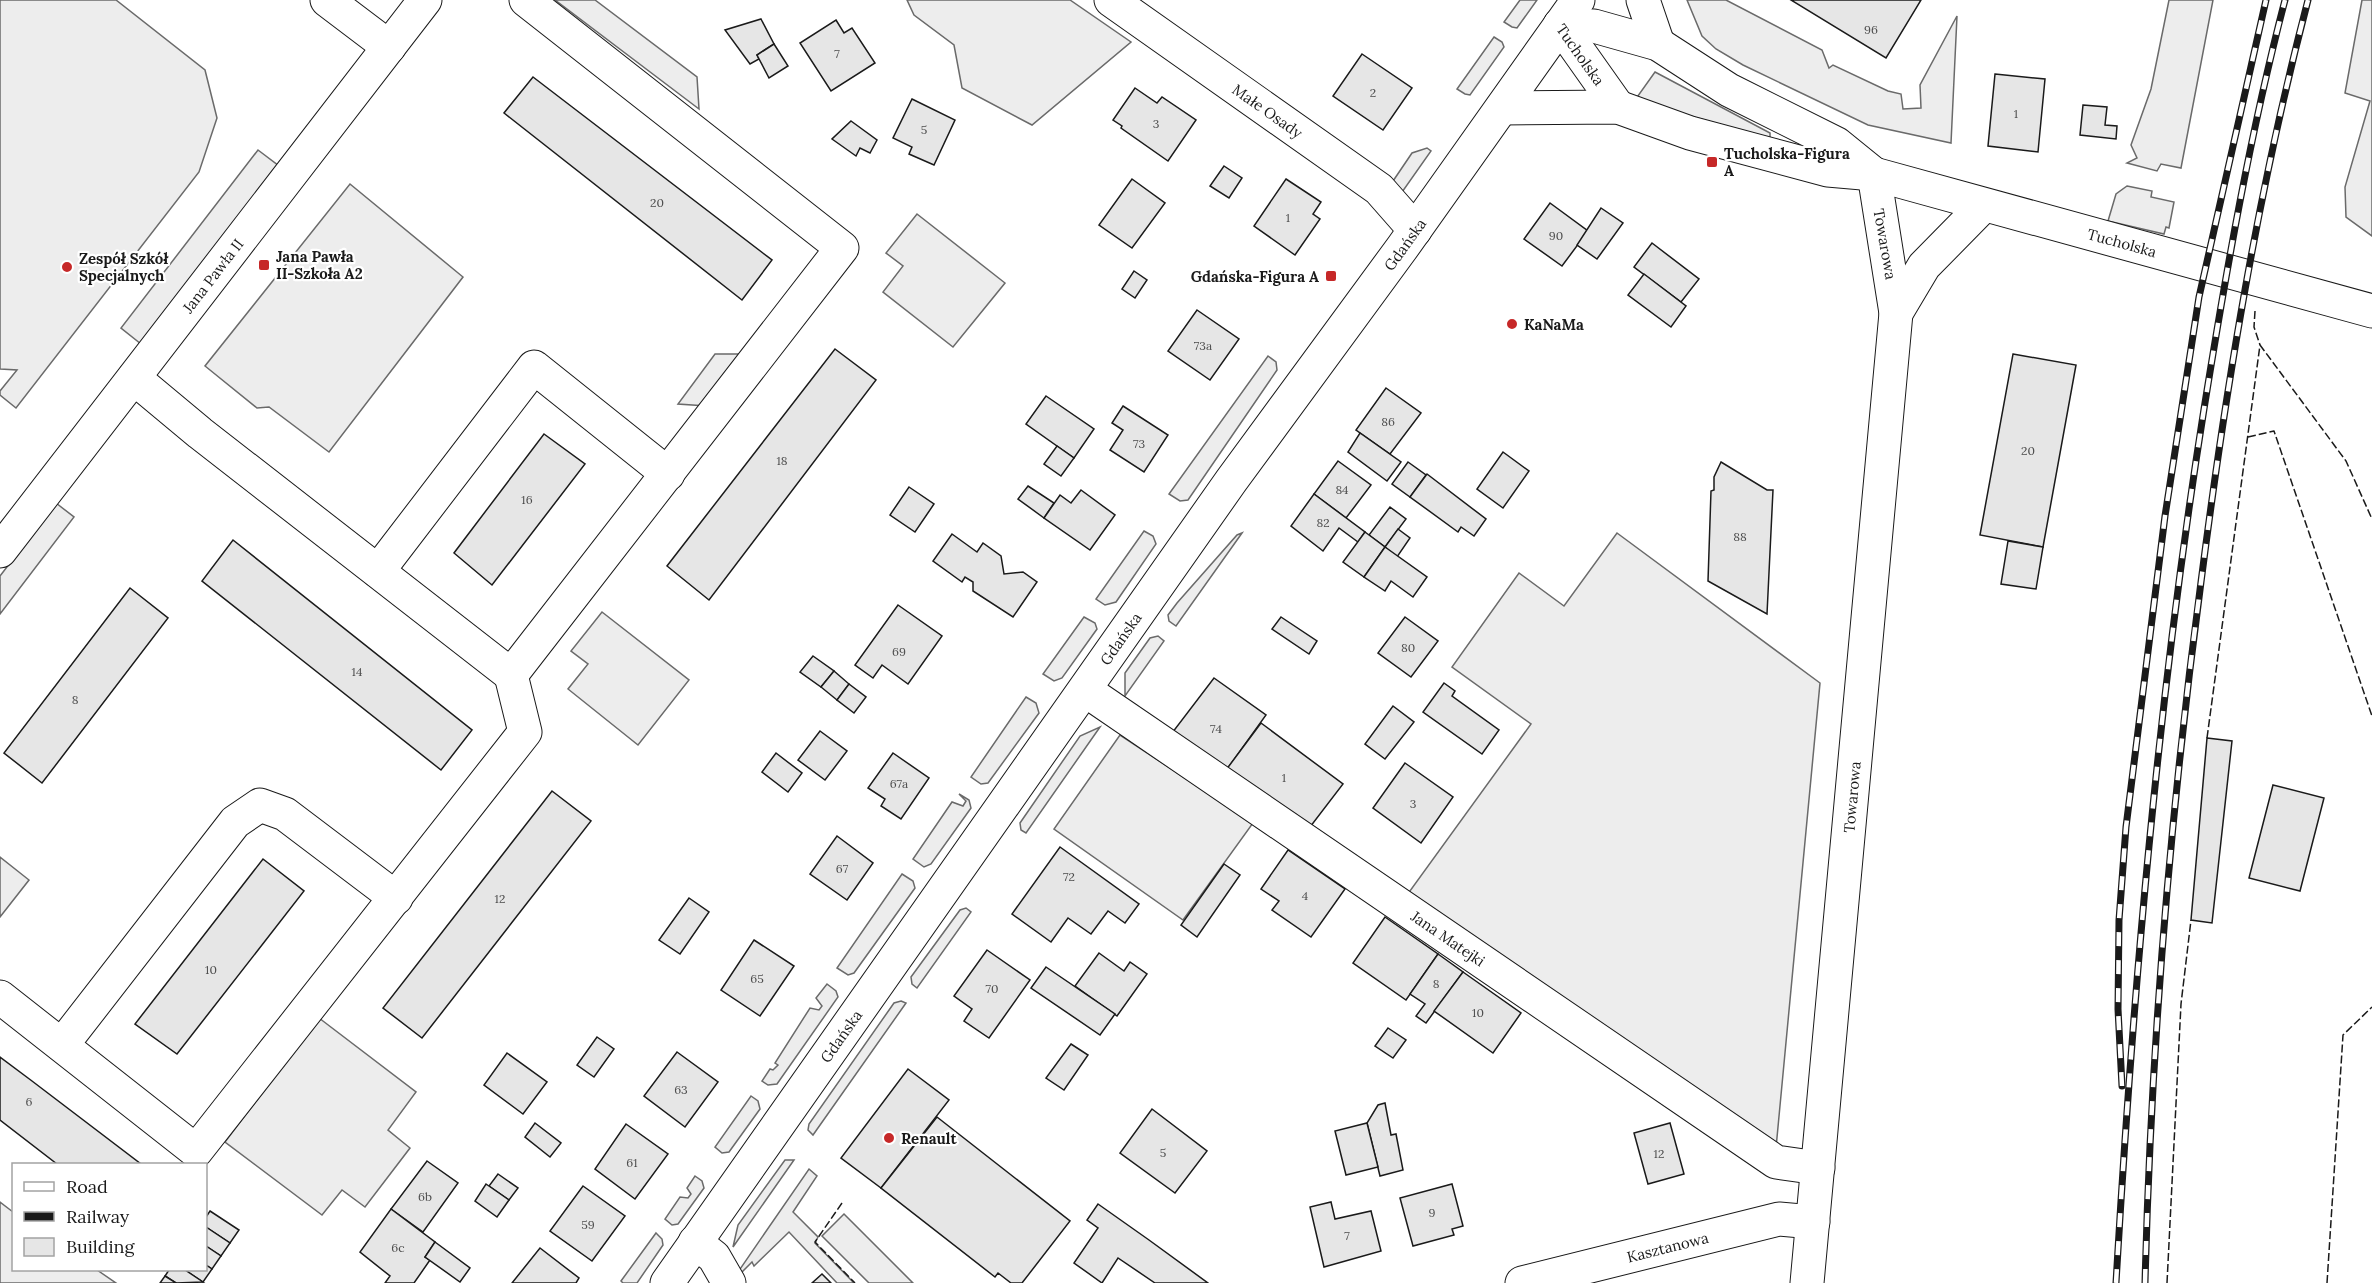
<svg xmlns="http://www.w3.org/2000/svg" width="2372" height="1283" font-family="Lora,serif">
<rect width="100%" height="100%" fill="#fff"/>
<g fill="#ededed" stroke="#6a6a6a" stroke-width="1.5">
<path d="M 0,0 L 116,0 L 205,70 L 217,118 L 199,172 L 16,408 L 0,395 L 0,391 L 17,370 L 0,369 Z"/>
<path d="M 555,0 L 595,0 L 697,77 L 699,109 Z"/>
<path d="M 907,0 L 1070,0 L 1131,42 L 1032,125 L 962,88 L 954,45 L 914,15 Z"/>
<path d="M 1520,0 L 1537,0 L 1517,28 L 1512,27 L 1504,22 Z"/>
<path d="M 1687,0 L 1726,0 L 1822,50 L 1829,68 L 1833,65 L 1888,91 L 1901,94 L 1903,109 L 1921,108 L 1920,85 L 1957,16 L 1951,143 L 1868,125 L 1743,65 L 1716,49 L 1702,36 Z"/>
<path d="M 2169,0 L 2213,0 L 2181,168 L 2161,164 L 2157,171 L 2127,163 L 2137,158 L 2131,145 L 2151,89 Z"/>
<path d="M 2362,0 L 2372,0 L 2372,236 L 2346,217 L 2345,187 L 2370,101 L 2345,93 Z"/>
<path d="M 1494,37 L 1502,42 L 1504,47 L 1470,95 L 1465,94 L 1457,89 Z"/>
<path d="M 1655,72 L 1770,133 L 1770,139 L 1635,100 Z"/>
<path d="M 1427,148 L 1431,151 L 1400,195 L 1391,184 L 1412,153 Z"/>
<path d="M 258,150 L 279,166 L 141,344 L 121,328 Z"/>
<path d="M 350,184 L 463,277 L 329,452 L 269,407 L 257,408 L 205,366 Z"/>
<path d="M 2127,186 L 2152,191 L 2151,197 L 2174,202 L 2169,228 L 2166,227 L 2164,234 L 2108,221 L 2116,194 Z"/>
<path d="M 917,214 L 1005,283 L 953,347 L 883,292 L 903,266 L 886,253 Z"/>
<path d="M 715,354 L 748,354 L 707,406 L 678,404 Z"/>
<path d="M 1268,356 L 1276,362 L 1277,370 L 1188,500 L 1180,501 L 1169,494 Z"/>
<path d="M 56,503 L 74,517 L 0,614 L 0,576 Z"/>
<path d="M 1144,531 L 1153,536 L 1156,544 L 1116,602 L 1105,605 L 1096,599 Z"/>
<path d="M 1242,533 L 1176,626 L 1169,621 L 1168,615 L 1177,603 L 1237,535 Z"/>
<path d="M 1617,533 L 1820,683 L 1776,1148 L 1407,895 L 1531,724 L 1452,667 L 1519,573 L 1564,606 Z"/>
<path d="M 602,612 L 689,680 L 638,745 L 568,689 L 588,664 L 571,651 Z"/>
<path d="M 1084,617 L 1095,623 L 1097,629 L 1062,678 L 1054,681 L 1043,674 Z"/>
<path d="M 1158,636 L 1164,641 L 1125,696 L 1125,673 L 1150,638 Z"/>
<path d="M 1026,697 L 1036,703 L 1039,713 L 988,783 L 981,784 L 971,777 Z"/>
<path d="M 1100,727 L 1026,833 L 1021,830 L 1020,823 L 1080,736 Z"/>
<path d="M 1120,735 L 1253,823 L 1183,920 L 1054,829 Z"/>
<path d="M 959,794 L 969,800 L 971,808 L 931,864 L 924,867 L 913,859 L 952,802 L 963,806 L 966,801 Z"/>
<path d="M 0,857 L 29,880 L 0,917 Z"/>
<path d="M 902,874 L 913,881 L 915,888 L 854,973 L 848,975 L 837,968 Z"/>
<path d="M 966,908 L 971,912 L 917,988 L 912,984 L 911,977 L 960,910 Z"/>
<path d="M 827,984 L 836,991 L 838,997 L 777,1084 L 768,1085 L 762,1081 L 770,1069 L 773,1070 L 778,1065 L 775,1063 L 810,1008 L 819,1010 L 822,1006 L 816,998 Z"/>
<path d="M 901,1001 L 906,1003 L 813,1135 L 808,1130 L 809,1124 L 894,1003 Z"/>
<path d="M 319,1018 L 416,1092 L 388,1130 L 410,1148 L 365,1207 L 342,1190 L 322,1215 L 225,1142 Z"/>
<path d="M 751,1096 L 758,1101 L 760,1109 L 729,1152 L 722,1153 L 715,1147 Z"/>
<path d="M 785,1160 L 794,1160 L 733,1247 L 738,1225 Z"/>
<path d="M 809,1169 L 817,1176 L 793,1212 L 818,1237 L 815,1243 L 854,1283 L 837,1283 L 789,1232 L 754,1266 L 752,1262 L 739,1275 L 738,1272 Z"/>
<path d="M 695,1176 L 702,1181 L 704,1188 L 678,1224 L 672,1225 L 665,1219 L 680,1197 L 688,1198 L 691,1194 L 687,1188 Z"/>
<path d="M 0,1202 L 13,1212 L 14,1270 L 97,1270 L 116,1283 L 0,1283 Z"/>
<path d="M 844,1214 L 913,1283 L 869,1283 L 822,1236 Z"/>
<path d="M 656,1233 L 662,1239 L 663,1245 L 637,1283 L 623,1283 L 621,1281 Z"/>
</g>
<g fill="#e6e6e6" stroke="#1a1a1a" stroke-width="1.5">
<path d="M 1791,0 L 1921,0 L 1886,58 Z"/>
<path d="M 761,19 L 774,44 L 757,55 L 759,59 L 750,64 L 725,30 Z"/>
<path d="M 836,20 L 844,33 L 852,28 L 875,63 L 831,91 L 800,43 Z"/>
<path d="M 774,44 L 788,66 L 769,78 L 757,55 Z"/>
<path d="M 1362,54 L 1412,88 L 1383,130 L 1333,96 Z"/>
<path d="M 1995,74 L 2045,79 L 2038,152 L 1988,146 Z"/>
<path d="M 533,77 L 772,260 L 742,300 L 504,113 Z"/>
<path d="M 1135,88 L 1157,103 L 1162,97 L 1196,120 L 1168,161 L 1121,128 L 1122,126 L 1113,120 Z"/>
<path d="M 912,99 L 955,120 L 934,165 L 909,154 L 912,147 L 893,138 Z"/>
<path d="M 2083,105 L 2107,107 L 2105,125 L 2117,126 L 2116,139 L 2080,135 Z"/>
<path d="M 851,121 L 877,140 L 870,153 L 860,148 L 856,156 L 832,139 Z"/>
<path d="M 1224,166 L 1242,178 L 1229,198 L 1210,186 Z"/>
<path d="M 1132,179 L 1165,203 L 1132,248 L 1099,225 Z"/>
<path d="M 1286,179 L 1321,202 L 1313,214 L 1320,219 L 1295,255 L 1254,226 Z"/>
<path d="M 1550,203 L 1588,231 L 1562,266 L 1524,239 Z"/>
<path d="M 1601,208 L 1623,223 L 1597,259 L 1577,245 Z"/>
<path d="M 1652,243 L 1699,279 L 1681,302 L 1634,267 Z"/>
<path d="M 1134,271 L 1147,280 L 1135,298 L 1122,289 Z"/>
<path d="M 1644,274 L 1686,306 L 1671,327 L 1628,295 Z"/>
<path d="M 1197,310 L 1239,339 L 1210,380 L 1168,351 Z"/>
<path d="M 835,349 L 876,380 L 709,600 L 667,566 Z"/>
<path d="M 2013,354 L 2076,365 L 2043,547 L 1980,535 Z"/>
<path d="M 1386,388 L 1421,413 L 1390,454 L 1356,430 Z"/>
<path d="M 1046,396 L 1094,429 L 1074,458 L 1026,424 Z"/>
<path d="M 1123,406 L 1168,435 L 1144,472 L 1110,450 L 1123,430 L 1112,423 Z"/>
<path d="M 1360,433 L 1401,462 L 1387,481 L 1348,452 Z"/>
<path d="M 544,434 L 585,464 L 492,585 L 454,553 Z"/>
<path d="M 1057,446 L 1074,458 L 1061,476 L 1044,464 Z"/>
<path d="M 1503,452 L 1529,471 L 1503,508 L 1477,489 Z"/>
<path d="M 1338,461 L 1371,485 L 1346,518 L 1314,494 Z"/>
<path d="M 1408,462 L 1426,475 L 1410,497 L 1392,484 Z"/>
<path d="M 1721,462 L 1767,490 L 1773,490 L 1767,614 L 1708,581 L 1711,491 L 1714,490 L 1714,477 Z"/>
<path d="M 1427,474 L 1486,519 L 1474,536 L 1461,527 L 1458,532 L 1410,497 Z"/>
<path d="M 1028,486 L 1054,503 L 1044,518 L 1018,499 Z"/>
<path d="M 909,487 L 934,504 L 915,532 L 890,515 Z"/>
<path d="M 1081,490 L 1115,515 L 1090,550 L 1044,518 L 1060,495 L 1071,503 Z"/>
<path d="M 1314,494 L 1365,532 L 1358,542 L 1339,528 L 1323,551 L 1291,526 Z"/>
<path d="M 1390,507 L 1406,519 L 1385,547 L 1369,535 Z"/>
<path d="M 1398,529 L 1410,538 L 1397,557 L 1385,547 Z"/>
<path d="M 1365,532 L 1385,547 L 1364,577 L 1343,562 Z"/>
<path d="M 952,534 L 977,552 L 983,543 L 1001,556 L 1004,574 L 1023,572 L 1037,582 L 1013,617 L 973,591 L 973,582 L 965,577 L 962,582 L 933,561 Z"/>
<path d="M 233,540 L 472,730 L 441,770 L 202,581 Z"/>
<path d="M 2008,541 L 2043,547 L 2036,589 L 2001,584 Z"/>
<path d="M 1385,547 L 1427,577 L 1413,597 L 1391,581 L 1385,591 L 1364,577 Z"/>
<path d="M 130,588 L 168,618 L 42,783 L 4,753 Z"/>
<path d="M 898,605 L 942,636 L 908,684 L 882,665 L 873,678 L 855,665 Z"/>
<path d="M 1281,617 L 1317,641 L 1309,654 L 1272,629 Z"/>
<path d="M 1405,617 L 1438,641 L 1411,677 L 1378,653 Z"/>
<path d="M 813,656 L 834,671 L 821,687 L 800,672 Z"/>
<path d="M 834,671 L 849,684 L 837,700 L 821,687 Z"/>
<path d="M 1214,678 L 1266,715 L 1225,772 L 1172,733 Z"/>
<path d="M 1444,683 L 1455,691 L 1452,696 L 1499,730 L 1482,754 L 1423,712 Z"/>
<path d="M 849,684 L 866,697 L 854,713 L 837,700 Z"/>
<path d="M 1393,706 L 1414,722 L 1385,759 L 1365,744 Z"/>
<path d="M 1261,723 L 1343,784 L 1307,831 L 1226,770 Z"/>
<path d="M 820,731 L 847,751 L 825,780 L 798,760 Z"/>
<path d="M 2207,738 L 2232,741 L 2212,923 L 2191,920 Z"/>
<path d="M 776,753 L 802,773 L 788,792 L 762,772 Z"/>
<path d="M 893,753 L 929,778 L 901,819 L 881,806 L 885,799 L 868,788 Z"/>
<path d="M 1405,763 L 1453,797 L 1421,843 L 1373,808 Z"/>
<path d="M 2273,785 L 2324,798 L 2300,891 L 2249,878 Z"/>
<path d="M 552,791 L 591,821 L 422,1038 L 383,1008 Z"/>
<path d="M 837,836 L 873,863 L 847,900 L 810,874 Z"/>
<path d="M 1060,847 L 1139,904 L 1125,923 L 1108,911 L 1091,934 L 1068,918 L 1051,942 L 1012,914 Z"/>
<path d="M 1288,850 L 1345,889 L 1311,937 L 1272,910 L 1279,901 L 1261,889 Z"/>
<path d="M 263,859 L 304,891 L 177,1054 L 135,1024 Z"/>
<path d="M 1224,864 L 1240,875 L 1197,937 L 1181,925 Z"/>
<path d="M 689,898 L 709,912 L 680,954 L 659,940 Z"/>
<path d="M 1385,917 L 1438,954 L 1406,1000 L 1353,963 Z"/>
<path d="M 754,940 L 794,966 L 760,1016 L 721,990 Z"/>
<path d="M 987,950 L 1030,980 L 989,1038 L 964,1021 L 972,1009 L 954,996 Z"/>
<path d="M 1099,953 L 1124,971 L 1130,962 L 1147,974 L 1117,1016 L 1075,986 Z"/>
<path d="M 1438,954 L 1463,972 L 1426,1023 L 1416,1016 L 1425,1004 L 1410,994 Z"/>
<path d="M 1046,967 L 1115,1014 L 1100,1035 L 1031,988 Z"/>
<path d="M 1463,972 L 1521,1013 L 1493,1053 L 1434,1011 Z"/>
<path d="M 1388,1028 L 1406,1040 L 1393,1058 L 1375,1046 Z"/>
<path d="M 597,1037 L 614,1049 L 594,1077 L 577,1065 Z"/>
<path d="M 1071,1044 L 1088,1055 L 1064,1090 L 1046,1078 Z"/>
<path d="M 677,1052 L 718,1082 L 685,1127 L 644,1096 Z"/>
<path d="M 507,1053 L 547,1082 L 523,1114 L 484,1085 Z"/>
<path d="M 0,1057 L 32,1081 L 141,1164 L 57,1164 L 0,1120 Z"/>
<path d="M 908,1069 L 949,1100 L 881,1188 L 841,1158 Z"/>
<path d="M 1385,1103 L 1391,1135 L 1396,1134 L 1403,1170 L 1380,1176 L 1367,1123 L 1378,1105 Z"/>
<path d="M 1152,1109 L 1207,1151 L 1175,1193 L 1120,1153 Z"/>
<path d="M 937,1117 L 1070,1221 L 1022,1283 L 1011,1283 L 998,1273 L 995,1277 L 881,1188 Z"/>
<path d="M 535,1123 L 561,1143 L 550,1157 L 525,1137 Z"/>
<path d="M 1367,1123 L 1378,1167 L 1346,1175 L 1335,1131 Z"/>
<path d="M 1670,1123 L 1684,1174 L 1648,1184 L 1634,1133 Z"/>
<path d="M 626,1124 L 668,1154 L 635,1199 L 595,1169 Z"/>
<path d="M 427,1161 L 458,1183 L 423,1232 L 391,1209 Z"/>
<path d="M 498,1174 L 518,1188 L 509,1200 L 489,1186 Z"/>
<path d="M 486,1184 L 509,1200 L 497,1217 L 475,1201 Z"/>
<path d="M 1452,1184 L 1463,1226 L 1452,1229 L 1454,1235 L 1413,1246 L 1400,1198 Z"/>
<path d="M 583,1186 L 625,1216 L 592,1261 L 550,1231 Z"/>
<path d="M 1331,1202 L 1335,1219 L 1371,1211 L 1381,1251 L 1324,1267 L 1310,1207 Z"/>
<path d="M 1098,1204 L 1149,1240 L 1208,1283 L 1155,1283 L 1118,1258 L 1102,1283 L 1074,1263 L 1098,1228 L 1087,1220 Z"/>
<path d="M 391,1209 L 435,1242 L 425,1257 L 430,1260 L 414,1283 L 385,1283 L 390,1276 L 360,1252 Z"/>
<path d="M 210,1211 L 239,1230 L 230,1243 L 206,1227 L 206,1217 Z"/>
<path d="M 206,1227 L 230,1243 L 221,1256 L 206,1246 Z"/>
<path d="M 435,1242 L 470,1268 L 460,1282 L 425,1257 Z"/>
<path d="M 206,1246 L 221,1256 L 212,1269 L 206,1265 Z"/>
<path d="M 540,1248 L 579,1278 L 576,1283 L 512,1283 Z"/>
<path d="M 206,1265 L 212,1269 L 203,1282 L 185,1270 L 206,1270 Z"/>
<path d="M 169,1270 L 185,1270 L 203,1282 L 176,1283 L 165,1276 Z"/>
<path d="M 822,1274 L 831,1283 L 812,1283 Z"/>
<path d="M 165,1276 L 176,1283 L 160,1283 Z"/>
</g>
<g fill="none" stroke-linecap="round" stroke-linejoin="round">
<defs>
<g id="minor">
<path d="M 327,0 L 389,47"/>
<path id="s1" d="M 1111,0 L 1379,189 L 1415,230"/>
<path d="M 1896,313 L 1924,266 L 1983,206"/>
<path d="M 134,378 L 200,433 L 511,675"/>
<path id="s2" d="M 0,551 L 425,0"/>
<path d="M 378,571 L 534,367 L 668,474"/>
<path id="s3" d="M 1085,690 L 1776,1162 L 1818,1168"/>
<path d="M 0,997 L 196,1151 L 525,732 L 511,675 L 842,248 L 526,0"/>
<path d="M 62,1045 L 235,822 L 260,805 L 285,814 L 396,898"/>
<path d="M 695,1242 L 714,1257 L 729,1283"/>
<path id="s4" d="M 1522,1283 L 1779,1219 L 1813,1222"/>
<path id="s5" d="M 1807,1283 L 1896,313 L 1874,174"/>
</g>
<g id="major">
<path d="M 1643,0 L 1658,44"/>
<path d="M 1560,25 L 1594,26 L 1658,44 L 1729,90 L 1837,144 L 1874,174"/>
<path id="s6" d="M 1560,25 L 1618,107"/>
<path id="s7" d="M 1502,108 L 1618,107 L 1690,133 L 1828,170 L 1874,174 L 2372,311"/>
<path id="s8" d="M 667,1283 L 1231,481 L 1402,248 L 1578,0"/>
</g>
</defs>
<use href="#minor" stroke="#1a1a1a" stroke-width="35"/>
<use href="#major" stroke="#1a1a1a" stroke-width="35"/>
<use href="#minor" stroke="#fff" stroke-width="33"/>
<use href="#major" stroke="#fff" stroke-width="33"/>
<defs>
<g id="rail">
<path d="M 2122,1086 L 2118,1009 L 2119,920 L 2126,827 L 2165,516 L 2199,297 L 2266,0"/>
<path d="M 2116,1283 C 2133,990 2158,699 2204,409 C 2226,272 2250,134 2285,0"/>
<path d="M 2145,1283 C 2151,1049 2170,815 2201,582 C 2226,386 2258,191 2308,0"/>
</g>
</defs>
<use href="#rail" stroke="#1a1a1a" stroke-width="7"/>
<use href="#rail" stroke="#fff" stroke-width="4.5" stroke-dasharray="14" stroke-linecap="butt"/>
<g stroke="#1a1a1a" stroke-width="1.5" stroke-dasharray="8 3" stroke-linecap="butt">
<path d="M 2255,311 L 2254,327 L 2260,345"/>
<path d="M 2248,437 L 2274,431 L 2372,716"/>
<path d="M 2207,738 L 2260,345 L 2346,461 L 2372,519"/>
<path d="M 842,1203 L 815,1242 L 855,1283"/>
<path d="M 2167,1283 L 2181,1004 L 2191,920"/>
<path d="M 2327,1283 L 2343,1035 L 2372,1007"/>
</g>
</g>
<g fill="#c62828" stroke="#fff" stroke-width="2">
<rect x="1706" y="156" width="12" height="12" rx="3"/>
<rect x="258" y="259" width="12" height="12" rx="3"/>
<circle cx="67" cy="267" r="6"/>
<rect x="1325" y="270" width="12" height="12" rx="3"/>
<circle cx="1512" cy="324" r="6"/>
<circle cx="889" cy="1138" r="6"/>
</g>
<g text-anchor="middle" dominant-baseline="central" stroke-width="4.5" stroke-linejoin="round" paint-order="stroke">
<g font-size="12" fill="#4d4d4d">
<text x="1871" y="29">96</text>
<text x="837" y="53">7</text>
<text x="1373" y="92">2</text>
<text x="2016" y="113">1</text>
<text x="1156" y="123">3</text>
<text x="924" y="129">5</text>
<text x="657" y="202">20</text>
<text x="1288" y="217">1</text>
<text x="1556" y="235">90</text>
<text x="1203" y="345">73a</text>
<text x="1388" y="421">86</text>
<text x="1139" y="443">73</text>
<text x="2028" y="450">20</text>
<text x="782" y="460">18</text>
<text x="1342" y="489">84</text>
<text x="527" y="499">16</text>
<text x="1323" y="522">82</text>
<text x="1740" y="536">88</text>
<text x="1408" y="647">80</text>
<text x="899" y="651">69</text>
<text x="357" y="671">14</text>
<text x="75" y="699">8</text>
<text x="1216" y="728">74</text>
<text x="1284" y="777">1</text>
<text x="899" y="783">67a</text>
<text x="1413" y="803">3</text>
<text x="842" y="868">67</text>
<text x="1069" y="876">72</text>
<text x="1305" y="895">4</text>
<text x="500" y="898">12</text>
<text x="211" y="969">10</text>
<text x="757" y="978">65</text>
<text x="1436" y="983">8</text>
<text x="992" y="988">70</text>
<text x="1478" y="1012">10</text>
<text x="681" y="1089">63</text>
<text x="29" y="1101">6</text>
<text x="1163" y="1152">5</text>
<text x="1659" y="1153">12</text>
<text x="632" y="1162">61</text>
<text x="425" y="1196">6b</text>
<text x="1432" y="1212">9</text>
<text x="588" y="1224">59</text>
<text x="1347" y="1235">7</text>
<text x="398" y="1247">6c</text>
</g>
<g font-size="15" fill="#1a1a1a" stroke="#fff">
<text stroke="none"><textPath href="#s6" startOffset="36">Tucholska</textPath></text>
<text stroke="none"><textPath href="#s1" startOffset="192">Małe Osady</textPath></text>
<text stroke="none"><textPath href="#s7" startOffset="639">Tucholska</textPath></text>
<text transform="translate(1885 244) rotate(80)">Towarowa</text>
<text stroke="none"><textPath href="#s8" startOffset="1274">Gdańska</textPath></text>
<text stroke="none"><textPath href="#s2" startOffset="348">Jana Pawła II</textPath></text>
<text stroke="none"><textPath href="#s8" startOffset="788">Gdańska</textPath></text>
<text stroke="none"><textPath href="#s5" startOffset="488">Towarowa</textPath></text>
<text stroke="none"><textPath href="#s3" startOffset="440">Jana Matejki</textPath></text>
<text stroke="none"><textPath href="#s8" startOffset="302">Gdańska</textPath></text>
<text stroke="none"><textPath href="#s4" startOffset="150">Kasztanowa</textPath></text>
</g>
<g font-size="15" font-weight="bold" fill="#1a1a1a" stroke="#fff" text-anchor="start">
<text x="1724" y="153">Tucholska-Figura<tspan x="1724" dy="17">A</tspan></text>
<text x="276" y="256">Jana Pawła<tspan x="276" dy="17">II-Szkoła A2</tspan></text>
<text x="79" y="258">Zespół Szkół<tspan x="79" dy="17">Specjalnych</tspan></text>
<text x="1319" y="276" text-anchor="end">Gdańska-Figura A</text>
<text x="1524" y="324">KaNaMa</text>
<text x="901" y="1138">Renault</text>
</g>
</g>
<rect x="12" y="1163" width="195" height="108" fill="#ffffff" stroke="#a3a3a3" stroke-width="1.5"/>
<rect x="24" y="1182" width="30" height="9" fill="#ffffff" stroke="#a3a3a3" stroke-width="1.5"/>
<text x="66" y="1193" font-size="18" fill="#1a1a1a">Road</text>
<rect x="24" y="1212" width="30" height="9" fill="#1a1a1a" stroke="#a3a3a3" stroke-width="1.5"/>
<text x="66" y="1223" font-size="18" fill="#1a1a1a">Railway</text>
<rect x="24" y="1238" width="30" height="18" fill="#e6e6e6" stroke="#a3a3a3" stroke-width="1.5"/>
<text x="66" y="1253" font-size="18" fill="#1a1a1a">Building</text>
</svg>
